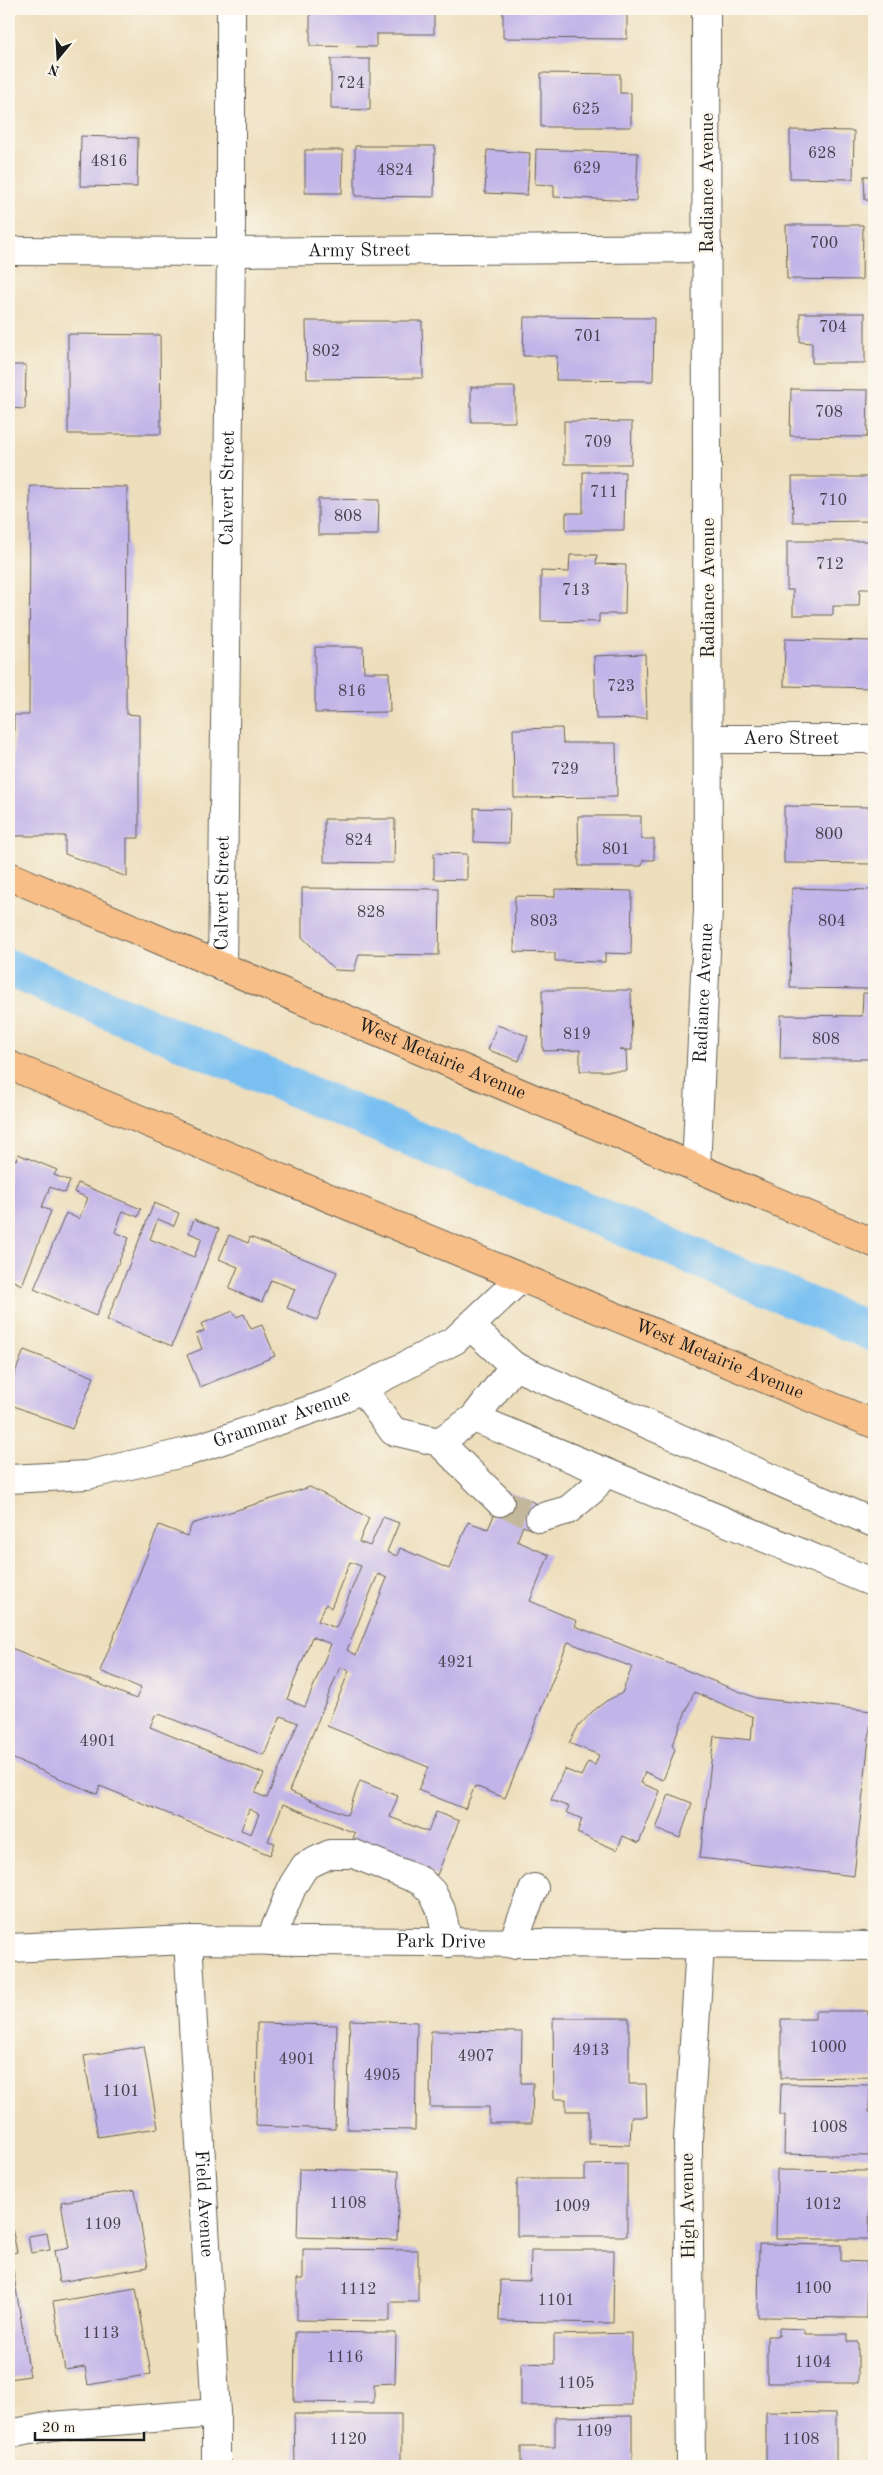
<svg xmlns="http://www.w3.org/2000/svg" width="883" height="2475" font-family="'Old Standard TT',serif">
<rect width="100%" height="100%" fill="#fbf7ec"/>
<filter id="ink" filterUnits="userSpaceOnUse"><feTurbulence type="fractalNoise" baseFrequency=".02" numOctaves="2"/><feDisplacementMap in="SourceGraphic" scale="10" xChannelSelector="R" yChannelSelector="G"/><feConvolveMatrix kernelMatrix="1 2 1 2 8 2 1 2 1" color-interpolation-filters="sRGB"/></filter>
<filter id="wash" filterUnits="userSpaceOnUse"><feTurbulence type="fractalNoise" baseFrequency=".0096" numOctaves="4" result="noise"/><feDisplacementMap in="SourceGraphic" scale="20" xChannelSelector="R" yChannelSelector="G"/><feGaussianBlur stdDeviation="1.12" result="paint"/><feColorMatrix in="noise" values="0 0 0 0 0 0 0 0 0 0 0 0 0 0 0 0 0 1.4 0 .05"/><feComposite in="paint" operator="in"/></filter>
<g filter="url(#wash)">
<rect width="100%" height="100%" fill="#eddebc"/>
<g fill="none" stroke-linecap="round" stroke-linejoin="round">
<path stroke="#79c0f1" stroke-width="38" d="M 9,968 L 874,1333"/>
</g>
<g id="blocks">
<g fill="#c1b4e8" fill-rule="evenodd">
<path d="M 310,9 L 434,9 L 434,34 L 376,34 L 376,47 L 310,46 Z"/>
<path d="M 503,9 L 627,9 L 627,39 L 503,38 Z"/>
<path d="M 834,9 L 874,9 L 874,12 L 834,11 Z"/>
<path d="M 331,59 L 370,59 L 370,110 L 331,109 Z"/>
<path d="M 541,73 L 620,74 L 620,93 L 631,93 L 631,127 L 541,127 Z"/>
<path d="M 790,130 L 854,131 L 853,179 L 790,178 Z"/>
<path d="M 81,136 L 138,138 L 137,187 L 80,186 Z"/>
<path d="M 355,146 L 435,146 L 434,197 L 355,196 Z"/>
<path d="M 536,149 L 638,153 L 636,201 L 554,197 L 554,185 L 535,184 Z"/>
<path d="M 305,150 L 343,150 L 342,193 L 305,193 Z"/>
<path d="M 487,150 L 530,153 L 527,195 L 485,193 Z"/>
<path d="M 864,176 L 874,176 L 874,200 L 865,200 Z"/>
<path d="M 786,225 L 863,225 L 862,280 L 787,279 Z"/>
<path d="M 800,313 L 865,313 L 865,363 L 812,363 L 812,343 L 800,342 Z"/>
<path d="M 524,317 L 654,318 L 653,381 L 556,380 L 557,356 L 523,356 Z"/>
<path d="M 306,321 L 422,321 L 423,378 L 307,379 Z"/>
<path d="M 68,334 L 160,335 L 161,434 L 68,434 Z"/>
<path d="M 9,365 L 26,365 L 25,409 L 9,408 Z"/>
<rect x="471" y="387" width="44" height="35"/>
<path d="M 791,389 L 868,390 L 867,437 L 790,436 Z"/>
<path d="M 564,421 L 632,422 L 631,464 L 564,464 Z"/>
<path d="M 583,472 L 625,472 L 624,530 L 566,530 L 566,513 L 583,513 Z"/>
<path d="M 792,477 L 874,477 L 874,521 L 793,522 Z"/>
<path d="M 30,486 L 127,487 L 126,714 L 139,715 L 139,838 L 127,838 L 127,877 L 65,854 L 65,836 L 13,836 L 14,715 L 29,715 Z"/>
<path d="M 318,499 L 379,500 L 378,535 L 318,535 Z"/>
<path d="M 787,541 L 874,541 L 874,589 L 860,589 L 859,606 L 833,606 L 833,615 L 793,615 L 793,590 L 787,590 Z"/>
<path d="M 570,555 L 597,555 L 596,564 L 626,565 L 625,614 L 599,614 L 599,622 L 541,621 L 541,571 L 569,572 Z"/>
<path d="M 785,639 L 874,641 L 874,688 L 784,686 Z"/>
<path d="M 315,647 L 363,647 L 364,672 L 389,672 L 390,712 L 315,713 Z"/>
<path d="M 645,654 L 647,718 L 596,719 L 594,656 Z"/>
<path d="M 562,728 L 563,743 L 616,743 L 617,797 L 514,798 L 513,729 Z"/>
<path d="M 784,806 L 874,807 L 874,864 L 784,863 Z"/>
<path d="M 474,808 L 510,809 L 509,843 L 474,842 Z"/>
<path d="M 578,816 L 641,816 L 641,839 L 654,839 L 654,860 L 643,860 L 642,866 L 579,866 Z"/>
<path d="M 324,819 L 395,819 L 394,863 L 324,862 Z"/>
<path d="M 434,853 L 467,854 L 467,880 L 434,879 Z"/>
<path d="M 302,888 L 440,889 L 439,955 L 359,954 L 354,971 L 335,970 L 302,937 Z"/>
<path d="M 792,888 L 873,890 L 872,955 L 874,955 L 874,989 L 790,988 Z"/>
<path d="M 555,889 L 632,891 L 631,954 L 605,953 L 605,962 L 555,961 L 555,953 L 514,952 L 515,896 L 555,897 Z"/>
<path d="M 542,990 L 631,990 L 632,1050 L 620,1050 L 626,1051 L 627,1071 L 580,1071 L 580,1050 L 543,1051 Z"/>
<path d="M 863,993 L 874,993 L 872,1059 L 780,1059 L 781,1015 L 862,1016 Z"/>
<path d="M 497,1025 L 528,1036 L 519,1061 L 488,1050 Z"/>
<path d="M 18,1154 L 57,1170 L 54,1175 L 70,1181 L 65,1193 L 50,1187 L 42,1207 L 51,1211 L 22,1285 L 9,1279 L 9,1157 L 16,1160 Z"/>
<path d="M 78,1183 L 141,1209 L 138,1217 L 123,1211 L 115,1232 L 129,1238 L 96,1316 L 34,1289 L 66,1213 L 79,1219 L 88,1198 L 74,1192 Z"/>
<path d="M 154,1203 L 179,1213 L 174,1226 L 158,1219 L 150,1239 L 194,1257 L 202,1238 L 189,1233 L 194,1219 L 219,1229 L 172,1346 L 107,1320 Z"/>
<path d="M 229,1235 L 248,1243 L 250,1237 L 337,1272 L 317,1320 L 287,1308 L 295,1289 L 271,1280 L 262,1302 L 229,1289 L 238,1267 L 219,1259 Z"/>
<path d="M 233,1311 L 236,1317 L 244,1314 L 251,1329 L 262,1325 L 275,1356 L 200,1387 L 187,1355 L 202,1349 L 196,1334 L 204,1331 L 201,1324 Z"/>
<path d="M 24,1350 L 94,1377 L 72,1429 L 9,1404 L 9,1388 Z"/>
<path d="M 310,1487 L 369,1518 L 359,1542 L 370,1546 L 383,1517 L 399,1523 L 387,1552 L 397,1556 L 400,1548 L 449,1569 L 468,1522 L 488,1529 L 505,1490 L 545,1507 L 535,1531 L 523,1526 L 517,1541 L 549,1555 L 530,1601 L 577,1621 L 575,1626 L 756,1698 L 872,1711 L 854,1876 L 700,1858 L 714,1736 L 751,1740 L 753,1717 L 694,1692 L 672,1745 L 675,1750 L 663,1780 L 645,1772 L 641,1783 L 660,1791 L 639,1843 L 623,1836 L 617,1850 L 577,1833 L 582,1819 L 566,1812 L 569,1807 L 551,1800 L 564,1769 L 581,1776 L 588,1762 L 595,1765 L 599,1755 L 569,1743 L 578,1727 L 592,1712 L 606,1701 L 622,1693 L 632,1667 L 568,1642 L 505,1798 L 475,1786 L 465,1809 L 418,1790 L 428,1767 L 327,1726 L 349,1671 L 340,1667 L 289,1791 L 347,1815 L 360,1781 L 398,1796 L 390,1817 L 428,1832 L 436,1812 L 459,1821 L 437,1875 L 352,1842 L 355,1833 L 283,1804 L 268,1841 L 275,1843 L 270,1855 L 100,1786 L 97,1794 L 9,1757 L 9,1647 L 136,1699 L 141,1688 L 100,1671 L 159,1525 L 187,1536 L 192,1524 ZM 350,1562 L 361,1566 L 336,1628 L 318,1621 L 326,1604 L 331,1608 ZM 378,1574 L 387,1578 L 356,1655 L 347,1650 ZM 312,1637 L 331,1644 L 305,1707 L 287,1699 ZM 159,1714 L 264,1755 L 281,1716 L 298,1723 L 267,1798 L 255,1793 L 264,1774 L 150,1727 L 155,1715 L 158,1716 ZM 249,1809 L 259,1814 L 251,1834 L 241,1830 Z"/>
<path d="M 669,1794 L 692,1803 L 680,1838 L 656,1829 Z"/>
<path d="M 815,2011 L 867,2011 L 869,2016 L 874,2016 L 874,2077 L 781,2078 L 781,2019 L 815,2019 Z"/>
<path d="M 553,2018 L 629,2018 L 629,2084 L 646,2084 L 647,2117 L 631,2117 L 630,2145 L 589,2144 L 589,2111 L 566,2111 L 566,2099 L 554,2099 Z"/>
<path d="M 350,2020 L 417,2022 L 415,2130 L 347,2129 Z"/>
<path d="M 257,2023 L 337,2025 L 335,2129 L 256,2126 Z"/>
<path d="M 431,2031 L 522,2032 L 521,2083 L 533,2083 L 532,2123 L 489,2123 L 489,2107 L 430,2107 Z"/>
<path d="M 144,2046 L 158,2128 L 98,2137 L 84,2056 Z"/>
<path d="M 781,2084 L 870,2085 L 869,2112 L 874,2113 L 874,2142 L 870,2142 L 869,2156 L 784,2154 L 785,2115 L 780,2115 Z"/>
<path d="M 627,2164 L 627,2236 L 517,2236 L 517,2179 L 585,2179 L 585,2165 Z"/>
<path d="M 299,2169 L 399,2171 L 397,2240 L 297,2237 Z"/>
<path d="M 777,2170 L 870,2171 L 869,2239 L 776,2239 Z"/>
<path d="M 135,2190 L 148,2267 L 59,2282 L 54,2251 L 69,2248 L 61,2202 Z"/>
<path d="M 9,2214 L 17,2252 L 9,2254 Z"/>
<path d="M 47,2233 L 50,2250 L 31,2253 L 28,2236 Z"/>
<path d="M 759,2244 L 841,2245 L 841,2261 L 867,2262 L 866,2318 L 758,2317 Z"/>
<path d="M 303,2249 L 418,2250 L 418,2302 L 390,2302 L 390,2321 L 297,2320 L 297,2279 L 303,2279 Z"/>
<path d="M 531,2250 L 614,2250 L 613,2323 L 499,2321 L 500,2280 L 530,2281 Z"/>
<path d="M 9,2270 L 13,2270 L 30,2376 L 9,2379 Z"/>
<path d="M 136,2288 L 151,2374 L 88,2385 L 85,2367 L 65,2370 L 53,2302 Z"/>
<path d="M 779,2328 L 805,2329 L 805,2334 L 848,2334 L 848,2342 L 858,2342 L 858,2383 L 767,2383 L 767,2336 L 779,2336 Z"/>
<path d="M 295,2332 L 396,2333 L 395,2383 L 374,2384 L 374,2403 L 294,2402 Z"/>
<path d="M 632,2333 L 632,2405 L 521,2406 L 521,2363 L 554,2364 L 554,2335 Z"/>
<path d="M 766,2412 L 836,2413 L 836,2466 L 766,2466 Z"/>
<path d="M 294,2414 L 401,2414 L 401,2466 L 295,2466 Z"/>
<path d="M 632,2416 L 632,2466 L 521,2466 L 521,2447 L 555,2447 L 555,2417 Z"/>
</g>
</g>
</g>
<g filter="url(#ink)">
<use href="#blocks" fill-opacity="0" stroke="#656054" stroke-width="1"/>
<g fill="none" stroke-linecap="round" stroke-linejoin="round">
<path stroke="#c3b79c" stroke-width="28" stroke-dasharray="28 14" stroke-linecap="butt" d="M 500,1502 L 540,1518"/>
<defs>
<g id="minor">
<path id="s1" d="M 9,251 L 231,252 L 708,248"/>
<path id="s2" d="M 709,739 L 874,739"/>
<path id="s3" d="M 222,967 L 231,252 L 231,9"/>
<path id="s4" d="M 696,1168 L 708,909 L 706,9"/>
<path d="M 514,1366 L 874,1523"/>
<path d="M 362,1388 L 393,1431 L 439,1442 L 474,1418 L 514,1366 L 470,1326"/>
<path d="M 474,1418 L 874,1583"/>
<path d="M 439,1442 L 500,1502"/>
<path id="s5" d="M 9,1479 L 87,1475 L 187,1452 L 339,1400 L 455,1340 L 521,1278"/>
<path d="M 540,1518 L 568,1510 L 592,1490 L 605,1472"/>
<path id="s6" d="M 188,1940 L 216,2413 L 216,2466"/>
<path d="M 270,1941 L 293,1885 L 305,1866 L 330,1854 L 354,1854 L 421,1881 L 432,1892 L 441,1910 L 448,1943"/>
<path d="M 512,1944 L 534,1888"/>
<path id="s7" d="M 9,1948 L 188,1940 L 874,1946"/>
<path d="M 9,2434 L 52,2426 L 216,2413"/>
<path d="M 691,2466 L 688,2139 L 700,1946"/>
</g>
<g id="major">
<path id="s8" d="M 9,876 L 874,1243"/>
<path id="s9" d="M 9,1065 L 874,1424"/>
</g>
</defs>
<use href="#minor" stroke="#656054" stroke-width="30"/>
<use href="#major" stroke="#656054" stroke-width="30"/>
<use href="#minor" stroke="#fff" stroke-width="28"/>
<use href="#major" stroke="#f7be87" stroke-width="28"/>
</g>
</g>
<g text-anchor="middle" dominant-baseline="central" stroke-width="5" stroke-linejoin="round" paint-order="stroke">
<g font-size="16" fill="#45424f">
<text x="351" y="84">724</text>
<text x="586" y="110">625</text>
<text x="822" y="154">628</text>
<text x="109" y="162">4816</text>
<text x="587" y="169">629</text>
<text x="395" y="171">4824</text>
<text x="824" y="244">700</text>
<text x="833" y="328">704</text>
<text x="588" y="337">701</text>
<text x="326" y="352">802</text>
<text x="829" y="413">708</text>
<text x="598" y="443">709</text>
<text x="604" y="493">711</text>
<text x="833" y="501">710</text>
<text x="348" y="517">808</text>
<text x="830" y="565">712</text>
<text x="576" y="591">713</text>
<text x="621" y="687">723</text>
<text x="352" y="692">816</text>
<text x="565" y="770">729</text>
<text x="829" y="835">800</text>
<text x="359" y="841">824</text>
<text x="616" y="850">801</text>
<text x="371" y="913">828</text>
<text x="544" y="922">803</text>
<text x="832" y="922">804</text>
<text x="577" y="1035">819</text>
<text x="826" y="1040">808</text>
<text x="456" y="1663">4921</text>
<text x="98" y="1742">4901</text>
<text x="828" y="2048">1000</text>
<text x="591" y="2051">4913</text>
<text x="476" y="2057">4907</text>
<text x="297" y="2060">4901</text>
<text x="382" y="2076">4905</text>
<text x="121" y="2092">1101</text>
<text x="829" y="2128">1008</text>
<text x="348" y="2204">1108</text>
<text x="823" y="2205">1012</text>
<text x="572" y="2207">1009</text>
<text x="103" y="2225">1109</text>
<text x="813" y="2289">1100</text>
<text x="358" y="2290">1112</text>
<text x="556" y="2301">1101</text>
<text x="101" y="2334">1113</text>
<text x="345" y="2358">1116</text>
<text x="813" y="2363">1104</text>
<text x="576" y="2384">1105</text>
<text x="594" y="2432">1109</text>
<text x="348" y="2440">1120</text>
<text x="801" y="2440">1108</text>
</g>
<g font-size="19" fill="#1c1c1c" stroke="#fbf7ec">
<text transform="translate(708 183) rotate(-90)">Radiance Avenue</text>
<text stroke="none"><textPath href="#s1" startOffset="350">Army Street</textPath></text>
<text stroke="none"><textPath href="#s3" startOffset="479">Calvert Street</textPath></text>
<text transform="translate(709 588) rotate(-90)">Radiance Avenue</text>
<text stroke="none"><textPath href="#s2" startOffset="82">Aero Street</textPath></text>
<text stroke="none"><textPath href="#s3" startOffset="74">Calvert Street</textPath></text>
<text stroke="none"><textPath href="#s4" startOffset="175">Radiance Avenue</textPath></text>
<text stroke="none"><textPath href="#s8" startOffset="470">West Metairie Avenue</textPath></text>
<text stroke="none"><textPath href="#s9" startOffset="769">West Metairie Avenue</textPath></text>
<text stroke="none"><textPath href="#s5" startOffset="281">Grammar Avenue</textPath></text>
<text stroke="none"><textPath href="#s7" startOffset="432">Park Drive</textPath></text>
<text stroke="none"><textPath href="#s6" startOffset="264">Field Avenue</textPath></text>
<text transform="translate(689 2206) rotate(-91)">High Avenue</text>
</g>
</g>
<rect width="883" height="2475" fill="none" stroke="#fbf7ec" stroke-width="30"/>
<g transform="translate(58 58) rotate(198)" stroke="#fbf7ec" stroke-width="4" paint-order="stroke">
<path d="M0-4L9 19L0 12L-9 19Z" fill="#1c1c1c"/>
<text y="-8" font-size="14" font-weight="bold" text-anchor="middle" fill="#1c1c1c">N</text>
</g>
<path d="M35 2432v8h109v-8" fill="none" stroke="#1c1c1c" stroke-width="2.5"/>
<text x="42" y="2432" font-size="15" fill="#1c1c1c" stroke="#fbf7ec" stroke-width="4" paint-order="stroke">20 m</text>
</svg>
